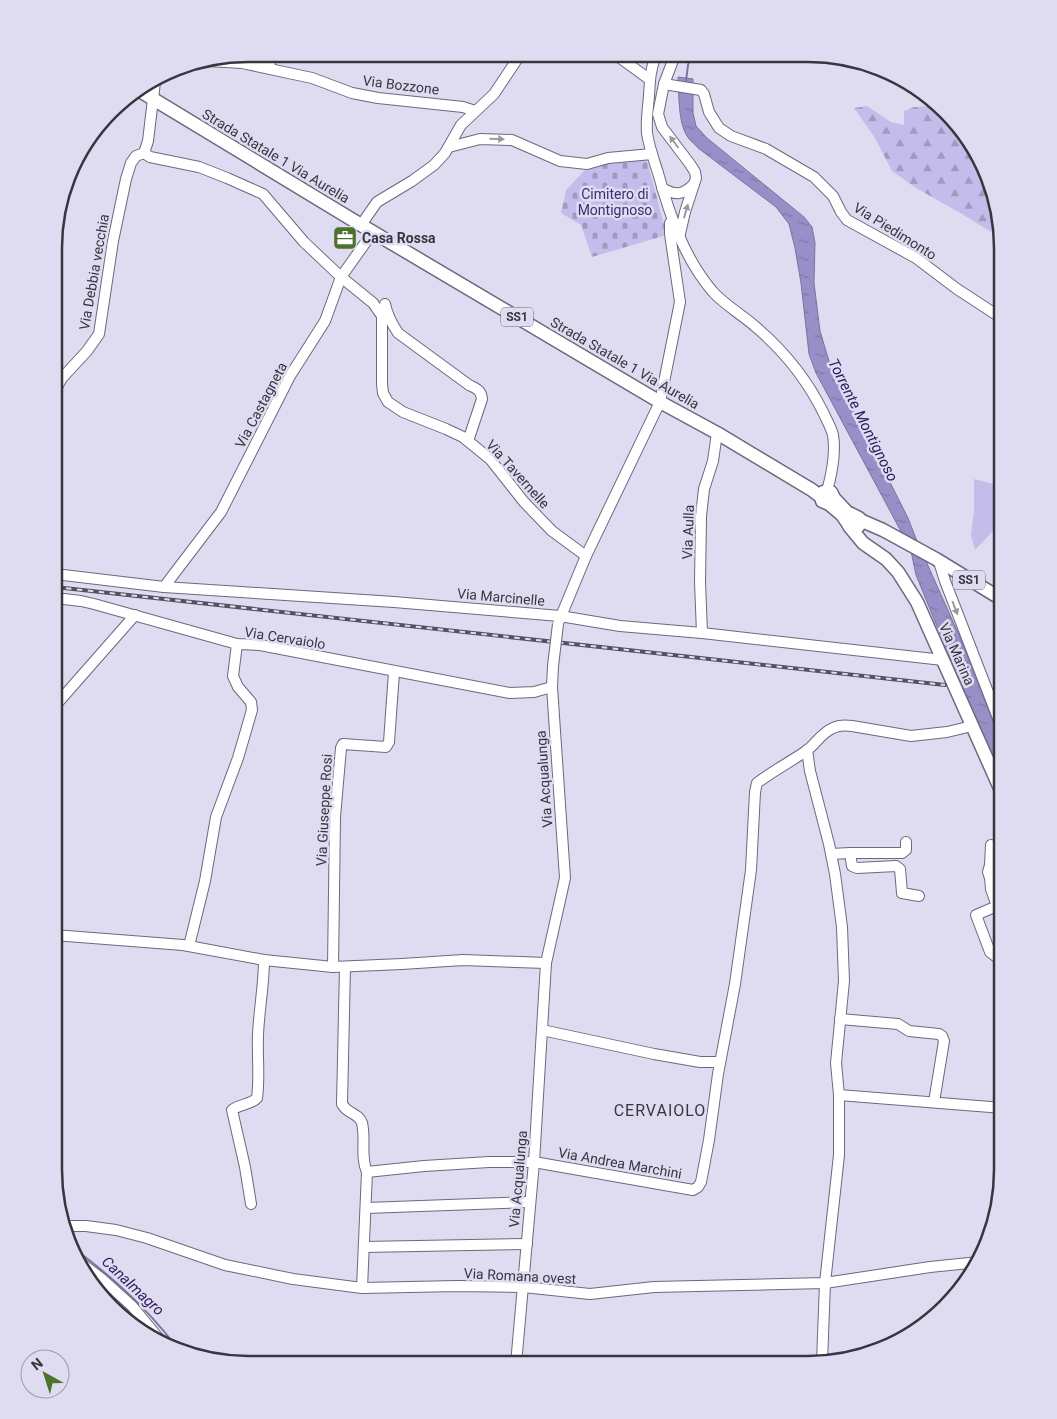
<svg xmlns="http://www.w3.org/2000/svg" width="1057" height="1419" font-family="Roboto,sans-serif">
<defs>
<pattern id="forest-firs" width="22" height="20" patternUnits="userSpaceOnUse" patternTransform="scale(1.25)"><rect width="22" height="20" fill="#c4bdec"/><path d="M5 1l3.5 6h-7zM16 11l3.5 6h-7z" fill="#a09ac1"/></pattern>
<pattern id="cemetery-stones" width="16" height="16" patternUnits="userSpaceOnUse" patternTransform="scale(1.25)"><rect width="16" height="16" fill="#c4bdec"/><path d="M2 7V4a2 2 0 0 1 4 0v3zM10 15v-3a2 2 0 0 1 4 0v3z" fill="#a09ac1"/></pattern>
<pattern id="water-ripples" width="26" height="14" patternUnits="userSpaceOnUse" patternTransform="scale(1.25)"><rect width="26" height="14" fill="#988fc8"/><path d="M2 4q2-2 4 0t4 0M15 11q2-2 4 0t4 0" fill="none" stroke="#7d76a4"/></pattern>
</defs>
<rect width="100%" height="100%" fill="#dfdcf2"/>
<path fill="url(#forest-firs)" d="M 934,102 L 955,120 L 983,162 L 1001,238 L 962,214 L 916,188 L 892,171 L 875,138 L 854,108 L 867,106 L 891,122 L 904,125 L 904,111 L 914,107 L 930,106 Z"/>
<path fill="url(#cemetery-stones)" d="M 646,157 L 667,235 L 592,257 L 581,225 L 561,213 L 566,190 L 584,171 L 591,166 L 613,158 Z"/>
<path fill="#c4bdec" d="M 974,479 L 998,485 L 995,491 L 999,493 L 1003,488 L 1003,519 L 997,527 L 975,550 L 971,535 L 974,510 Z"/>
<path fill="url(#water-ripples)" stroke="#7b749f" d="M 678,77 L 693,79 L 693,113 L 696,126 L 707,138 L 804,217 L 812,227 L 815,243 L 814,283 L 820,331 L 829,361 L 908,518 L 917,541 L 959,635 L 1003,747 L 1003,781 L 976,722 L 916,575 L 911,551 L 896,522 L 816,373 L 809,354 L 801,283 L 795,248 L 789,224 L 776,207 L 698,148 C 695,144 689,140 687,136 C 678,122 679,94 678,77 Z"/>
<g fill="none" stroke-linecap="round" stroke-linejoin="round">
<g stroke="#7b749f" stroke-width="2">
<path d="M 686,81 L 688,65 L 692,55"/>
<path d="M 71,1246 C 112,1277 144,1305 175,1345"/>
</g>
<defs>
<g id="minor">
<path d="M 616,55 L 649,79"/>
<path d="M 656,55 C 650,71 650,79 649,96 C 648,108 646,120 647,133 C 649,147 654,160 658,173 C 670,216 684,258 713,292 C 726,306 744,316 757,328 C 785,352 808,381 824,414 C 827,421 831,427 833,435 C 836,453 832,473 827,491"/>
<path d="M 675,55 L 664,84 L 658,114 L 662,127 L 690,164 L 695,172 L 696,178 L 685,212 L 679,238"/>
<path d="M 208,61 L 242,63 L 312,78 L 352,93 L 378,98 L 463,107 L 475,111"/>
<path d="M 271,69 L 269,66 L 272,54"/>
<path d="M 155,82 L 148,141 L 144,153 L 150,157 L 199,167 L 227,178 L 263,194 L 304,242 L 341,277 L 373,303 L 382,316 L 382,384 L 383,393 L 388,402 L 403,412 L 446,429 L 463,437 L 490,459 L 524,502 L 552,531 L 586,556"/>
<path d="M 664,84 L 701,90 L 704,94 L 709,112 L 719,128 L 731,136 L 766,149 L 814,177 L 833,196 L 841,212 L 847,220 L 916,258 L 957,289 L 1003,319"/>
<path d="M 449,147 L 480,139 L 512,140 L 560,161 L 587,164 L 608,158 L 652,154"/>
<path d="M 662,188 C 676,196 683,195 694,184"/>
<path d="M 361,225 L 377,202 L 412,181 L 434,165 L 445,153 L 461,125 L 494,94 L 520,55"/>
<path d="M 385,304 C 387,314 392,324 398,333 L 469,385 C 477,389 481,390 482,399 L 468,441"/>
<path d="M 55,391 L 62,378 L 87,351 L 99,334 L 113,241 L 126,179 L 131,163 L 136,156 L 144,153"/>
<path d="M 940,562 L 940,565 L 945,581 L 1003,731"/>
<path d="M 55,574 L 164,587 L 394,602 L 560,616 L 620,626 L 702,633 L 943,660"/>
<path d="M 164,587 L 221,512 L 290,376 L 325,321 L 341,277 L 373,232"/>
<path d="M 55,598 L 81,601 L 94,604 L 237,644 L 260,645 L 510,693 L 534,692 L 552,687"/>
<path d="M 559,621 L 586,556 L 660,402 L 680,302 L 670,234 L 670,223"/>
<path d="M 702,633 L 700,582 L 701,516 L 704,489 L 713,461 L 717,433"/>
<path d="M 55,706 L 135,615"/>
<path d="M 807,750 L 810,771 L 829,844 L 835,874 L 842,927 L 844,981 L 836,1063 L 839,1095 L 839,1155 L 825,1283 L 822,1362"/>
<path d="M 991,845 L 990,865 L 988,872 L 990,878 L 991,889 L 997,906 L 976,915 L 990,952 L 1003,962"/>
<path d="M 850,853 L 902,853 L 906,850 L 906,842"/>
<path d="M 831,854 L 850,853 L 852,866 L 857,868 L 896,866 L 900,869 L 902,893 L 919,896"/>
<path d="M 54,935 L 183,945 L 264,960 L 333,967 L 402,964 L 463,960 L 546,963"/>
<path d="M 189,946 L 205,881 L 216,817 L 238,758 L 252,710 L 251,702 L 238,687 L 233,676 L 237,644"/>
<path d="M 333,967 L 335,817 L 341,748 L 343,744 L 386,747 L 389,742 L 394,672"/>
<path d="M 345,967 L 342,1104 C 347,1114 359,1113 362,1123 C 366,1139 360,1157 367,1172 L 362,1288"/>
<path d="M 840,1019 L 898,1024 L 909,1031 L 939,1034 L 942,1036 L 944,1041 L 934,1102"/>
<path d="M 542,1030 L 654,1054 L 700,1062 L 720,1062"/>
<path d="M 839,1095 L 1003,1108"/>
<path d="M 367,1172 L 424,1166 L 489,1162 L 534,1162 L 693,1190 L 698,1187 L 701,1182 L 709,1140 L 718,1074 L 735,984 L 751,870 L 755,792 L 757,783 C 773,771 790,762 806,751 C 816,744 821,733 833,728 C 839,725 845,725 852,726 L 911,736 L 947,732 L 972,726"/>
<path d="M 251,1204 L 245,1167 L 232,1110 C 239,1104 251,1105 257,1098 C 260,1077 257,1056 258,1035 C 259,1010 264,985 264,960"/>
<path d="M 366,1208 L 530,1202"/>
<path d="M 67,1226 L 86,1226 L 116,1230 L 147,1238 L 225,1265 L 293,1279 L 362,1288 L 457,1286 L 523,1287 L 590,1294 L 654,1287 L 825,1283 L 930,1267 L 979,1262"/>
<path d="M 364,1247 L 527,1244"/>
<path d="M 76,1259 L 102,1279 L 132,1306 L 160,1340"/>
<path d="M 516,1364 L 534,1162 L 546,963 L 565,878 L 552,687 L 553,666"/>
</g>
<g id="major">
<path d="M 140,91 L 361,225 L 660,402 L 717,433 L 812,490 L 821,497"/>
<path d="M 827,491 L 831,492 L 834,498 L 847,512 L 859,518 C 862,525 857,530 851,528 L 842,515 L 829,504 L 822,501 L 821,495 L 823,492 Z"/>
<path d="M 860,520 L 883,530 L 936,559 L 1003,600"/>
<path d="M 849,526 L 863,543 L 886,559 L 898,572 L 917,602 L 1003,795"/>
</g>
</defs>
<use href="#minor" stroke="#6c697d" stroke-width="12"/>
<use href="#major" stroke="#6c697d" stroke-width="15"/>
<use href="#minor" stroke="#fff" stroke-width="10"/>
<use href="#major" stroke="#fff" stroke-width="12"/>
<defs>
<g id="rail">
<path d="M 55,587 L 945,685"/>
<path d="M 997,694 L 1003,695"/>
</g>
</defs>
<use href="#rail" stroke="#53515d" stroke-width="4"/>
<use href="#rail" stroke="#dfdcf2" stroke-width="2" stroke-dasharray="5.5" stroke-linecap="butt"/>
<defs>
<path id="minor-bridge" d="M 553,666 L 558,624"/>
</defs>
<use href="#minor-bridge" stroke="#6c697d" stroke-width="12" stroke-linecap="butt"/>
<use href="#minor-bridge" stroke="#fff" stroke-width="10"/>
</g>
<defs><path id="oneway-solid" d="M-6-.8H1V-3.2L6.5 0L1 3.2V.8H-6Z" transform="scale(1.25)"/></defs>
<g fill="#9b9a9f">
<use href="#oneway-solid" transform="translate(497 139) rotate(2)"/>
<use href="#oneway-solid" transform="translate(674 142) rotate(-127)"/>
<use href="#oneway-solid" transform="translate(686 211) rotate(-74)"/>
<use href="#oneway-solid" transform="translate(955 608) rotate(69)"/>
</g>
<defs>
<symbol id="office-square" viewBox="-11 -11 22 22"><rect x="-9" y="-9" width="18" height="18" rx="4" fill="#4d722b" stroke="#dfdcf2"/><path d="M-6-3h4V-5.5h4V-3h4V5H-6ZM-1-4.5V-3h2v-1.5ZM-6 0V1H6V0Z" fill="#fff"/></symbol>
</defs>
<g fill-rule="evenodd">
<use href="#office-square" x="331" y="224" width="28" height="28"/>
</g>
<g text-anchor="middle" dominant-baseline="central" stroke-width="5" stroke-linejoin="round" paint-order="stroke">
<g fill="#dfdcf2" stroke="#696875" stroke-width="1">
<rect x="501" y="307.5" width="32" height="19" rx="4"/>
<rect x="953" y="570.5" width="32" height="19" rx="4"/>
</g>
<g font-size="12" font-weight="bold" fill="#37363f">
<text x="517" y="317">SS1</text>
<text x="969" y="580">SS1</text>
</g>
<g font-size="14" fill="#37363f" stroke="#dfdcf2">
<text transform="translate(401 85) rotate(7)">Via Bozzone</text>
<text transform="translate(276 156) rotate(31)">Strada Statale 1 Via Aurelia</text>
<text transform="translate(895 231) rotate(32)">Via Piedimonto</text>
<text transform="translate(94 272) rotate(-80)">Via Debbia vecchia</text>
<text transform="translate(625 363) rotate(30)">Strada Statale 1 Via Aurelia</text>
<text transform="translate(261 405) rotate(-62)">Via Castagneta</text>
<text transform="translate(518 474) rotate(48)">Via Tavernelle</text>
<text transform="translate(688 532) rotate(-88)">Via Aulla</text>
<text transform="translate(501 597) rotate(5)">Via Marcinelle</text>
<text transform="translate(285 638) rotate(9)">Via Cervaiolo</text>
<text transform="translate(957 654) rotate(66)">Via Marina</text>
<text transform="translate(544 779) rotate(-94)">Via Acqualunga</text>
<text transform="translate(324 810) rotate(-87)">Via Giuseppe Rosi</text>
<text transform="translate(620 1163) rotate(10)">Via Andrea Marchini</text>
<text transform="translate(518 1179) rotate(-85)">Via Acqualunga</text>
<text transform="translate(520 1276) rotate(3)">Via Romana ovest</text>
</g>
<g font-size="14" fill="#3e2d71" stroke="#dfdcf2">
<text x="615" y="194">Cimitero di<tspan x="615" dy="16">Montignoso</tspan></text>
</g>
<g font-size="14" font-weight="bold" fill="#37363f" stroke="#dfdcf2" text-anchor="start">
<text x="362" y="238">Casa Rossa</text>
</g>
<g font-size="15" font-style="italic" fill="#2e1a5d" stroke="#dfdcf2">
<text transform="translate(863 420) rotate(63)">Torrente Montignoso</text>
<text transform="translate(133 1286) rotate(43)">Canalmagro</text>
</g>
<g font-size="16" letter-spacing="1" fill="#37363f" stroke="#dfdcf2">
<text x="660" y="1110">CERVAIOLO</text>
</g>
</g>
<path d="M0 0H1057V1419H0ZM248 62H808A186 186 0 0 1 994 248V1170A186 186 0 0 1 808 1356H248A186 186 0 0 1 62 1170V248A186 186 0 0 1 248 62Z" fill="#dfdcf2" fill-rule="evenodd"/>
<path fill="none" stroke="#37363f" stroke-width="2.5" d="M248 62H808A186 186 0 0 1 994 248V1170A186 186 0 0 1 808 1356H248A186 186 0 0 1 62 1170V248A186 186 0 0 1 248 62Z"/>
<g transform="translate(45 1374) rotate(321)"><circle r="24" fill="#dfdcf2" stroke="#9c9aaa"/>
<path d="M0-4L9 19L0 12L-9 19Z" fill="#4d722b"/>
<text y="-8" font-size="14" font-weight="bold" text-anchor="middle" fill="#37363f">N</text>
</g>
</svg>
